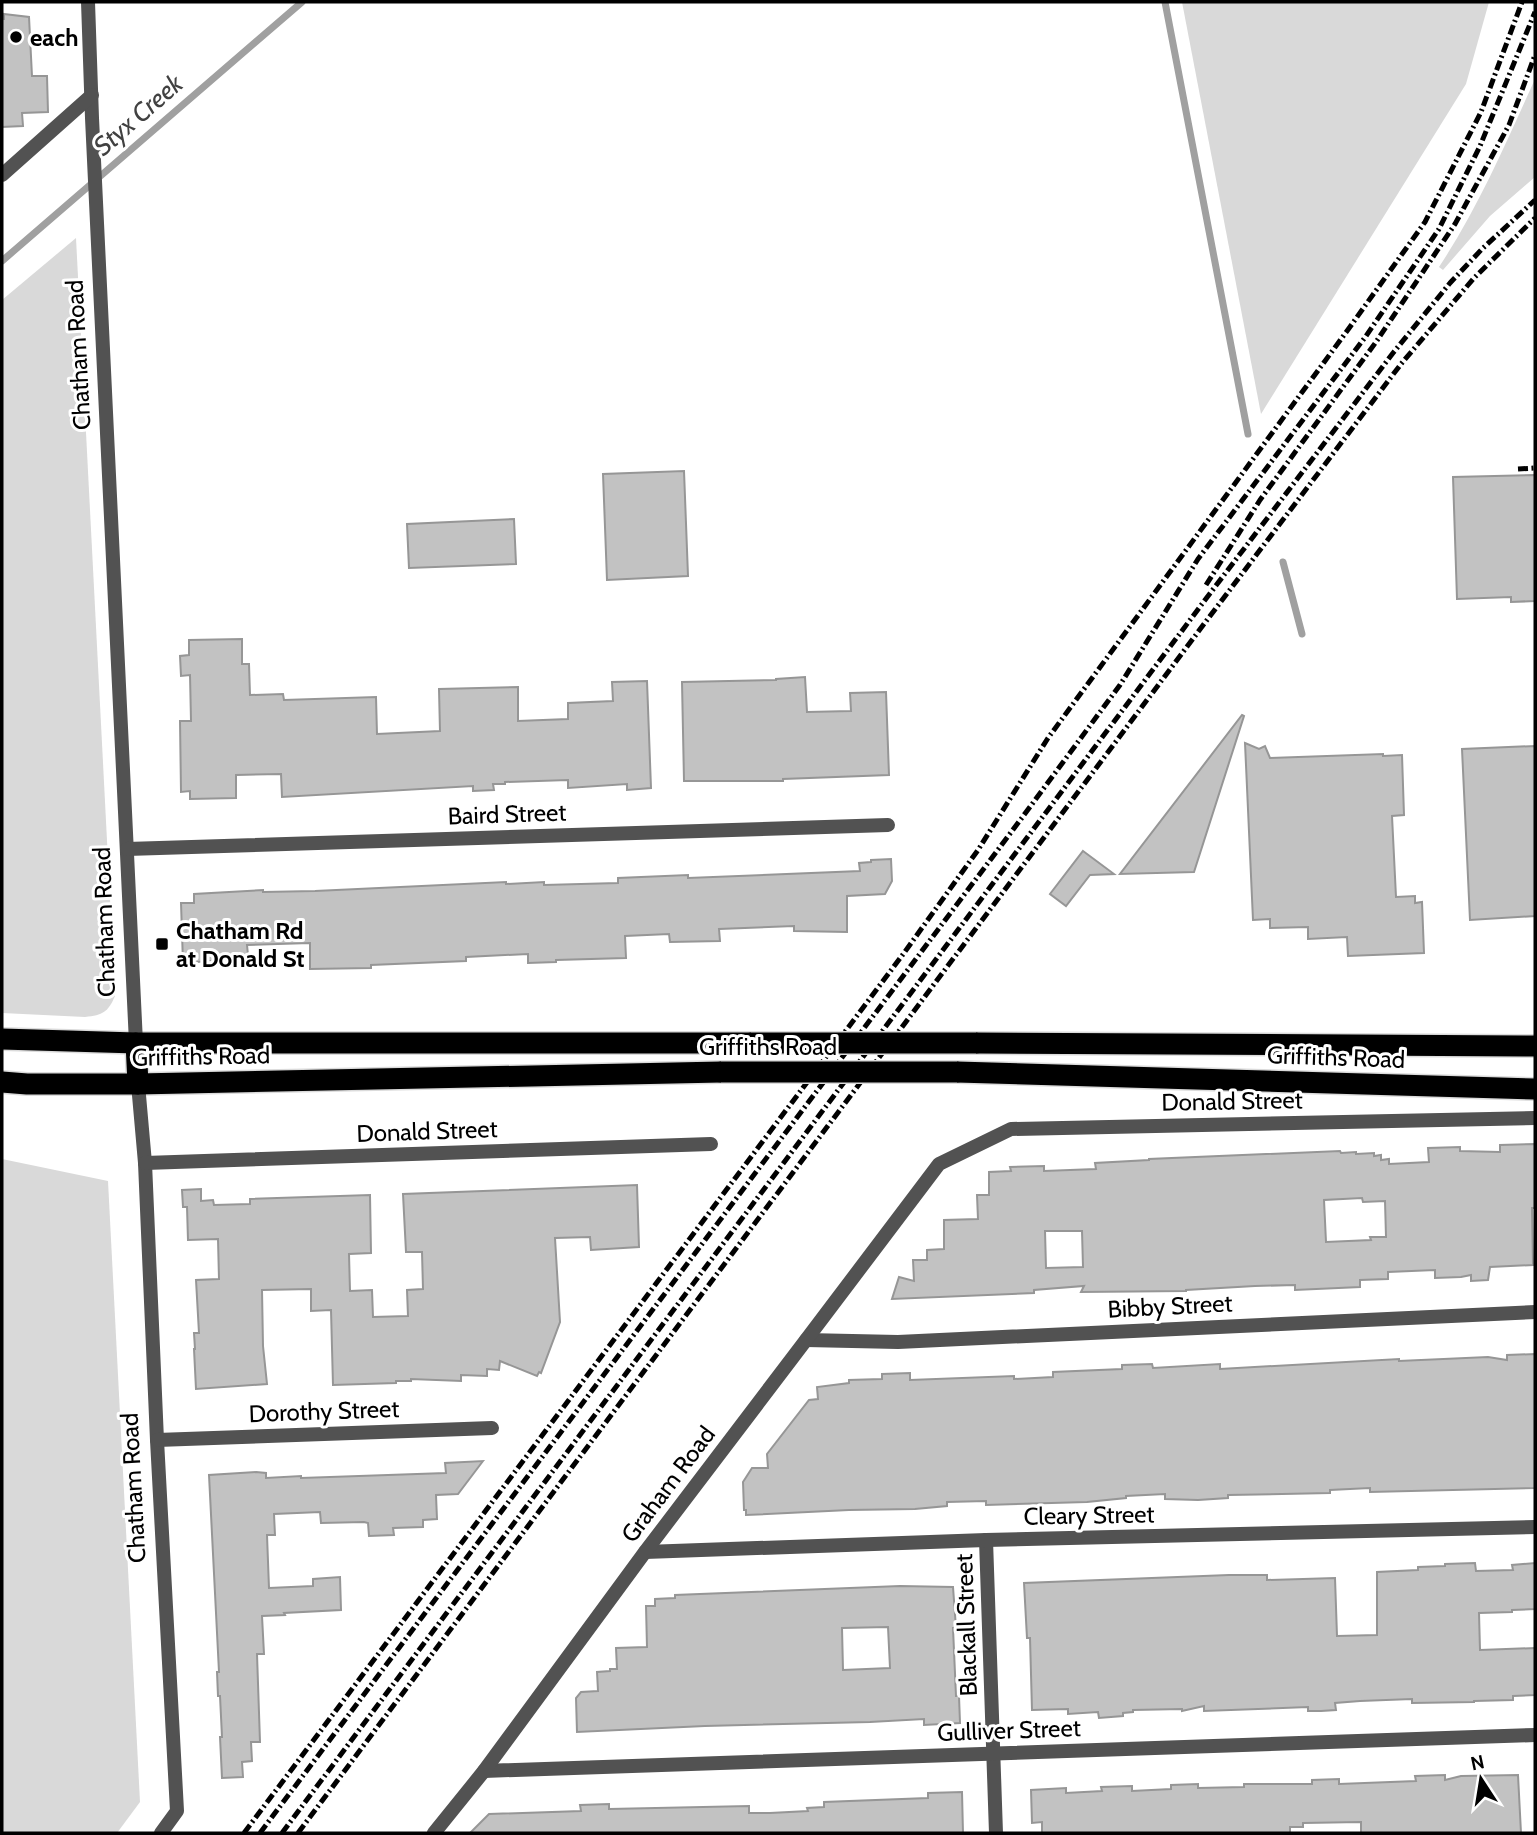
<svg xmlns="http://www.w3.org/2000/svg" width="1537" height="1835" font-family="Cabin,sans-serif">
<rect width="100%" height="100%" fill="#fff"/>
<g fill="#d9d9d9">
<path d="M 1182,2 L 1489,2 L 1466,84 L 1261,414 Z"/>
<path d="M 1535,79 L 1535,177 L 1490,216 L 1443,270 L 1439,267 C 1478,208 1506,143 1535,79 Z"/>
<path d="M 76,238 L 115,996 C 108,1012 103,1015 85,1017 L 2,1013 L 2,300 Z"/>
<path d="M 2,1159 L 108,1181 L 140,1802 L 117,1833 L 2,1833 Z"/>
</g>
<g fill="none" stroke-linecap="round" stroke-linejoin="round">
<g stroke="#a0a0a0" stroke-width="7">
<path d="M 1165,2 L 1248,434"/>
<path d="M 2,261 L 302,2"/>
<path d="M 1283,562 L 1302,634"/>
</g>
</g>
<g fill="#c2c2c2" stroke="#969696" stroke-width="2" fill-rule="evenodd">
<path d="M 4,14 L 29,17 L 32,76 L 47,76 L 48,112 L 22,113 L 23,126 L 2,127 L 2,19 L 4,19 Z"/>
<path d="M 684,471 L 688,576 L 607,580 L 603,474 Z"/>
<path d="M 1535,475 L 1535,601 L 1511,602 L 1511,597 L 1457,599 L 1453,477 Z"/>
<path d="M 514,519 L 516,564 L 409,568 L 407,524 Z"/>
<path d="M 242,639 L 242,664 L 249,664 L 250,695 L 283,694 L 284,700 L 376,697 L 377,734 L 440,731 L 439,689 L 518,687 L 518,721 L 568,719 L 568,703 L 613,701 L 612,682 L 647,681 L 651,788 L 627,790 L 627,784 L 568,788 L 568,780 L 505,782 L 505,784 L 493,784 L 494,790 L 473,791 L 473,786 L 282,797 L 281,774 L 236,775 L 236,798 L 190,799 L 190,791 L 181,792 L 180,721 L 191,721 L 190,675 L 181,676 L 180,656 L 189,655 L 189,640 Z"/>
<path d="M 805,677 L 807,712 L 851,711 L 850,693 L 886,692 L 889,775 L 783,779 L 783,781 L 684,781 L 682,682 L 776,680 L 776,679 Z"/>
<path d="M 1242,715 L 1244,716 L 1194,872 L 1120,874 Z"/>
<path d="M 1245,743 L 1259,749 L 1265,746 L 1270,758 L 1383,754 L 1383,756 L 1402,755 L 1404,815 L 1392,816 L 1396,897 L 1415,896 L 1415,903 L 1422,902 L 1424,953 L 1348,956 L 1347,937 L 1308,939 L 1308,927 L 1270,928 L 1270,919 L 1253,920 Z"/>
<path d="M 1535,746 L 1535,916 L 1470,920 L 1462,749 Z"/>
<path d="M 1083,851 L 1114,874 L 1090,875 L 1066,906 L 1050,894 Z"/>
<path d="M 891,859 L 892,881 L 885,894 L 847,896 L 847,932 L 794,931 L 794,926 L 719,929 L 720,941 L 670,942 L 669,934 L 625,936 L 626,958 L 556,960 L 556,962 L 528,963 L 528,954 L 466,957 L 466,961 L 371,965 L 371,968 L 310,969 L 310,943 L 247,945 L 248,955 L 238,955 L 238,959 L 183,963 L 181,903 L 194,903 L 194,894 L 263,890 L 263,892 L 315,891 L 506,882 L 506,884 L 544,882 L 544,885 L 618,883 L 618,878 L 688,875 L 688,878 L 860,871 L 859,863 L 871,862 L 871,860 Z"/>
<path d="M 1535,1144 L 1535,1208 L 1532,1208 L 1533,1265 L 1490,1267 L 1488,1280 L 1471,1281 L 1471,1275 L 1461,1277 L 1435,1278 L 1435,1270 L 1388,1272 L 1388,1279 L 1360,1280 L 1360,1287 L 1295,1290 L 1295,1285 L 1255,1286 L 1186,1290 L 1186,1291 L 1081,1292 L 1084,1286 L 1034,1290 L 1034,1293 L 892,1299 L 899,1277 L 914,1281 L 913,1260 L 927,1260 L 927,1250 L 944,1249 L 944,1220 L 978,1219 L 977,1195 L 989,1195 L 989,1172 L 1011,1171 L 1010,1167 L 1044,1166 L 1044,1171 L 1096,1169 L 1095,1163 L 1149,1160 L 1149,1159 L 1340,1151 L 1341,1153 L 1356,1152 L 1356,1154 L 1374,1153 L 1374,1156 L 1381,1155 L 1381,1160 L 1389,1159 L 1389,1164 L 1429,1162 L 1428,1148 L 1460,1147 L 1460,1151 L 1500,1152 L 1500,1145 ZM 1362,1198 L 1363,1202 L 1385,1201 L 1386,1237 L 1370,1237 L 1371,1240 L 1326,1242 L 1324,1200 ZM 1045,1231 L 1082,1231 L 1083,1267 L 1046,1268 Z"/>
<path d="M 637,1185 L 639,1247 L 591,1250 L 590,1237 L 555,1238 L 560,1322 L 541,1373 L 539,1372 L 537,1376 L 500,1361 L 499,1370 L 487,1369 L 487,1376 L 461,1375 L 461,1381 L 411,1379 L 411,1381 L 396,1381 L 396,1383 L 333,1385 L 331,1310 L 311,1311 L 311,1289 L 262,1290 L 263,1346 L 267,1384 L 196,1389 L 194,1349 L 195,1349 L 194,1333 L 199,1333 L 196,1280 L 219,1279 L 218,1239 L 188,1240 L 187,1207 L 183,1207 L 182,1190 L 201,1189 L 201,1201 L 213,1200 L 214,1205 L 250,1204 L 250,1199 L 370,1195 L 371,1253 L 349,1254 L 350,1291 L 372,1290 L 373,1317 L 408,1316 L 407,1290 L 423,1289 L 422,1252 L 406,1252 L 403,1194 Z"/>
<path d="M 1535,1354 L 1535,1488 L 1370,1492 L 1370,1488 L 1330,1490 L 1330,1493 L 1228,1495 L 1228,1498 L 1198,1500 L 1165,1499 L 1165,1494 L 1126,1496 L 1126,1498 L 1087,1502 L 986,1505 L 986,1501 L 947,1502 L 947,1506 L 915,1509 L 849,1510 L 746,1515 L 746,1510 L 744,1510 L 743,1482 L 752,1468 L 768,1468 L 767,1454 L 809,1400 L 818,1399 L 817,1387 L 849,1383 L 849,1380 L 882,1379 L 882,1374 L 910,1373 L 910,1380 L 1014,1376 L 1014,1379 L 1053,1377 L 1053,1372 L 1122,1369 L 1122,1365 L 1152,1364 L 1153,1368 L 1220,1364 L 1220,1369 L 1399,1359 L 1399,1361 L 1488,1357 L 1507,1360 L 1507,1355 Z"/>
<path d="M 483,1461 L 458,1494 L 436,1495 L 437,1519 L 423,1520 L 423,1527 L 393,1528 L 394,1535 L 369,1536 L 368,1523 L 364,1522 L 321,1523 L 320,1512 L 274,1514 L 275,1535 L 267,1535 L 269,1588 L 313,1586 L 313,1579 L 340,1577 L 341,1610 L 284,1613 L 285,1615 L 262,1616 L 264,1654 L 257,1654 L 260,1742 L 251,1742 L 252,1761 L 242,1762 L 243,1777 L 222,1778 L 220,1737 L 222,1737 L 220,1696 L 218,1696 L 217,1672 L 219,1672 L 209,1475 L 256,1472 L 266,1473 L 266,1478 L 301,1476 L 301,1478 L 446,1473 L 445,1463 Z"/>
<path d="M 1475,1563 L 1476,1571 L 1513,1570 L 1512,1565 L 1535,1563 L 1535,1609 L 1512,1610 L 1512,1612 L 1479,1613 L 1480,1650 L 1535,1648 L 1535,1695 L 1513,1696 L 1513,1700 L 1474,1701 L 1474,1702 L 1412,1703 L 1412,1699 L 1360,1701 L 1335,1703 L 1336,1710 L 1321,1711 L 1308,1711 L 1308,1707 L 1204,1711 L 1204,1706 L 1182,1711 L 1182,1709 L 1133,1710 L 1133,1712 L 1123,1713 L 1123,1716 L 1099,1718 L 1098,1712 L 1068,1714 L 1068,1709 L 1032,1710 L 1030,1638 L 1027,1638 L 1024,1583 L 1229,1575 L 1267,1575 L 1267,1580 L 1335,1578 L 1337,1636 L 1377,1635 L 1377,1572 L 1418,1570 L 1418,1567 L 1445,1566 L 1445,1564 Z"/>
<path d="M 900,1586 L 953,1587 L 956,1628 L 953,1628 L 956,1696 L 959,1696 L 960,1723 L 924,1725 L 924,1719 L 870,1722 L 705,1726 L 577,1732 L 576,1698 L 581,1692 L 598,1691 L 597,1672 L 610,1671 L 610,1669 L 617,1669 L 616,1648 L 647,1647 L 646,1606 L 655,1606 L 655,1599 L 675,1598 L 675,1595 ZM 888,1627 L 890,1668 L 843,1670 L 842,1628 Z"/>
<path d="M 1445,1775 L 1445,1780 L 1461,1776 L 1518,1775 L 1521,1833 L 1361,1833 L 1361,1822 L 1303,1823 L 1303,1827 L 1290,1827 L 1290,1833 L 1042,1833 L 1042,1822 L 1032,1823 L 1031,1790 L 1066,1788 L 1066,1793 L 1102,1791 L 1101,1787 L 1132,1786 L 1132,1791 L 1171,1789 L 1171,1785 L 1198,1784 L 1198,1788 L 1244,1787 L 1244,1784 L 1312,1784 L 1312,1780 L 1339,1779 L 1339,1784 L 1416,1781 L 1415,1776 Z"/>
<path d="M 962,1792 L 963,1833 L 470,1833 L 489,1814 L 581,1811 L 580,1805 L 609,1804 L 609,1809 L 749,1806 L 749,1813 L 770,1813 L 808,1811 L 807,1808 L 824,1807 L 824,1802 L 928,1798 L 928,1793 Z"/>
</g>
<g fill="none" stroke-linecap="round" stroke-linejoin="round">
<defs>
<g id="highway">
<path d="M 2,1039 L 136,1043 L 751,1043"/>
<path d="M 136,1043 L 138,1084"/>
<path d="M 976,1043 L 1535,1046"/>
<path d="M 957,1072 L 1535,1089"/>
<path d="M 2,1082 L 27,1084 L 138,1084 L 721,1072"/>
</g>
</defs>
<use href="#highway" stroke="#dbdbdb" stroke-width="24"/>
<g stroke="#525252" stroke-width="14">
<path d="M 88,2 L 92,118 L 136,1043"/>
<path d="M 2,175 L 92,95"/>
<path d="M 127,849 L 888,825"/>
<path d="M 138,1084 L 145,1163 L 157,1440 L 177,1811 L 161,1833"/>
<path d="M 145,1163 L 711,1144"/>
<path d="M 806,1340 L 898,1342 L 1535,1312"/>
<path d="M 157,1440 L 492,1428"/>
<path d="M 986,1540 L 996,1833"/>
<path d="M 645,1552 L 986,1540 L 1535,1527"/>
<path d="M 484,1771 L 1535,1735"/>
<path d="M 434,1833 L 484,1771 L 645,1552 L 806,1340 L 939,1164 L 1011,1129 L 1535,1118"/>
</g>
<use href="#highway" stroke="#000" stroke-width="21"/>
<g stroke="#000" stroke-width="5" stroke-dasharray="10 3.5 2 3.5" stroke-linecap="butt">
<path d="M 1518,469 L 1535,468"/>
<path d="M 1206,585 L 1260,500 L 1376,342 L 1455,224 L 1509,125 L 1535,55"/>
<path d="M 244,1833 L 904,953 L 978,850 L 1048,738 L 1347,331 L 1425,222 L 1481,112 L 1522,2"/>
<path d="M 260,1833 L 1024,815 L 1120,685 L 1198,559 L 1366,336 L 1439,229 L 1480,146 L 1535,12"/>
<path d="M 282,1833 L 1205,600 L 1393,353 L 1450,283 L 1482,249 L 1535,200"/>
<path d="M 298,1833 L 1210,616 L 1401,364 L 1474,278 L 1535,218"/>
</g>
<defs>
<g id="highway-bridge">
<path d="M 751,1043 L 976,1043"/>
<path d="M 721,1072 L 957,1072"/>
</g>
</defs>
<use href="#highway-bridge" stroke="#dbdbdb" stroke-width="24" stroke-linecap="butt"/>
<use href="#highway-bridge" stroke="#000" stroke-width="21"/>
</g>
<g fill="#000" stroke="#fff" stroke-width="2.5">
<circle cx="16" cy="37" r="7"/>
<rect x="155" y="937" width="14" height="14" rx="3.5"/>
</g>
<g text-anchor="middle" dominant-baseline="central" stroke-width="6" stroke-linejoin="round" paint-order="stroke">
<g font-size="24" font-weight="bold" fill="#000" stroke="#fff" text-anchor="start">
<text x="30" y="37">each</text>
<text x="176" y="930">Chatham Rd<tspan x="176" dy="28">at Donald St</tspan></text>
</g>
<g font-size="24" fill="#000" stroke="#fff">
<text transform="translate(78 355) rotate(-93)">Chatham Road</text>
<text transform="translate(507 814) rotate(-2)">Baird Street</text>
<text transform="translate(104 922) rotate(-92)">Chatham Road</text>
<text x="768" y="1046">Griffiths Road</text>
<text transform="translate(201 1056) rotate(-1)">Griffiths Road</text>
<text transform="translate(1336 1057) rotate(2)">Griffiths Road</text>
<text transform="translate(1232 1101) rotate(-1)">Donald Street</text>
<text transform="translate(427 1131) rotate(-2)">Donald Street</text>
<text transform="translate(1170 1306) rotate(-3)">Bibby Street</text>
<text transform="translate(324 1411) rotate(-2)">Dorothy Street</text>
<text transform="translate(668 1484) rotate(-53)">Graham Road</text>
<text transform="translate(133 1488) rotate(-93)">Chatham Road</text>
<text transform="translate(1089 1515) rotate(-1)">Cleary Street</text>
<text transform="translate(966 1625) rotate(-92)">Blackall Street</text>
<text transform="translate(1009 1730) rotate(-2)">Gulliver Street</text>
</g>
<g font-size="26" font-style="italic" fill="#414141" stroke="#fff">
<text transform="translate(138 115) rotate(-41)">Styx Creek</text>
</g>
</g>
<rect width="1537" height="1835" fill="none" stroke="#000000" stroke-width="7"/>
<g transform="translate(1481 1779) rotate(348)" stroke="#ffffff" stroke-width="5" paint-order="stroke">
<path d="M0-5L12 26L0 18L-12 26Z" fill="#000000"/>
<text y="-10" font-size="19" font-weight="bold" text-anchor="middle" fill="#000000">N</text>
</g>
</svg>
